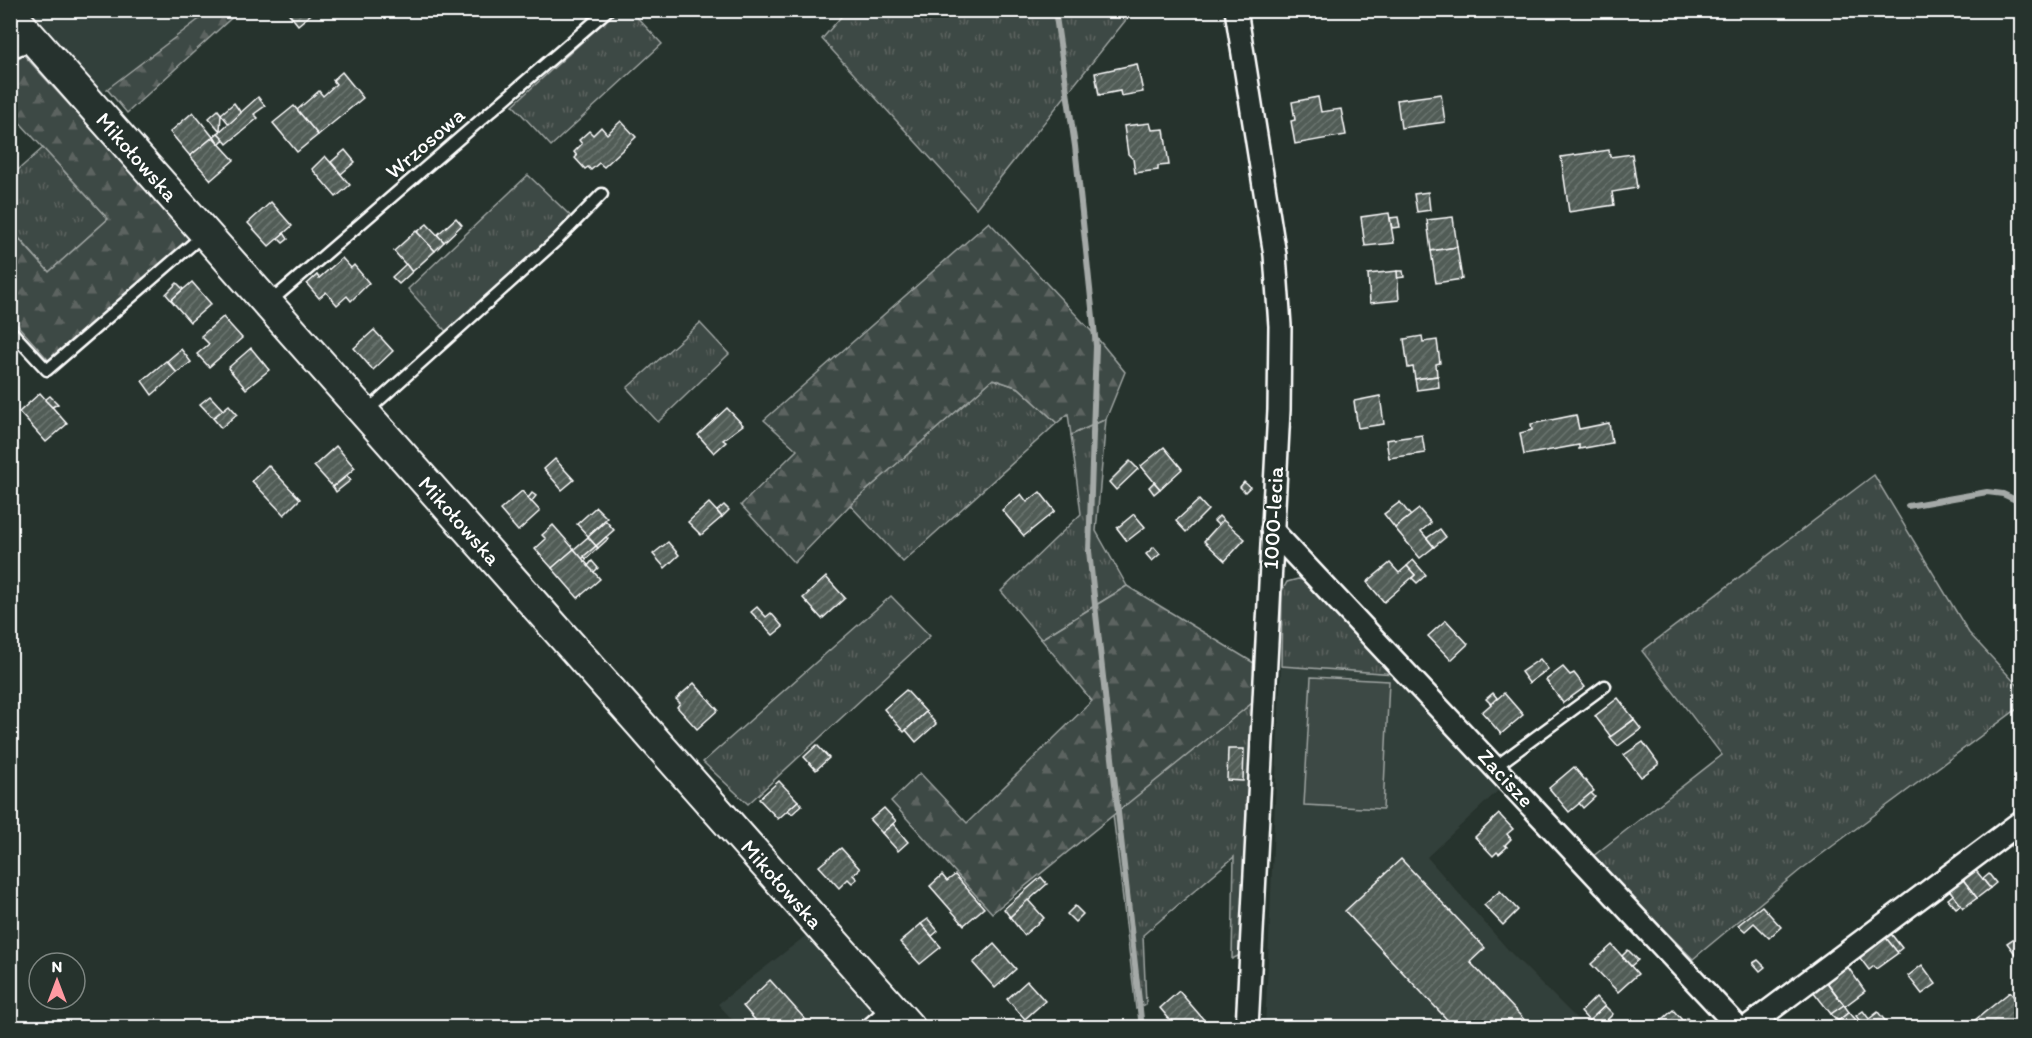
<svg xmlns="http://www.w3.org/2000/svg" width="2032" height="1038" font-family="Itim,sans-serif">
<defs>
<pattern id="grass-tufts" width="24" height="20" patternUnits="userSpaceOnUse" patternTransform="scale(1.5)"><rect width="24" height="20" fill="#3e4944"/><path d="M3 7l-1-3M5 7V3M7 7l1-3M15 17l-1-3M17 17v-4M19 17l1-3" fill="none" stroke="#5b6460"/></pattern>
<pattern id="forest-firs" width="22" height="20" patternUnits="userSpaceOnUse" patternTransform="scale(1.5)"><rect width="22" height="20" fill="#3e4944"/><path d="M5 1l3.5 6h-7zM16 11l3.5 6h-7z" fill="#5b6460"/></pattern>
<pattern id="building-hatch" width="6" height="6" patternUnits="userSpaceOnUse" patternTransform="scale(1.5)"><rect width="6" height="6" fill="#515c57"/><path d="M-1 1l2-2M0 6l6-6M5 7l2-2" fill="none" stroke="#6b7470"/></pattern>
</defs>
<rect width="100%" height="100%" fill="#26332d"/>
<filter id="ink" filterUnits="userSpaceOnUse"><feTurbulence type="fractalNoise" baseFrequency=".0167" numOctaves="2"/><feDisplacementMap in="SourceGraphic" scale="12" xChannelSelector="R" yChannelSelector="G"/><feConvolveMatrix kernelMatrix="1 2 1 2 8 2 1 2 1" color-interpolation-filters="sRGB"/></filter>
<g filter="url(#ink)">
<g fill="#333f3a">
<path d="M 25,11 L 210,11 L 97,97 Z"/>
<path d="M 1281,666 L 1397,674 L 1502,787 L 1427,857 L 1511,953 L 1585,1027 L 1265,1028 Z"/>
<path d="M 808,934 L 881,1012 L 862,1027 L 739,1027 L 718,1004 Z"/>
</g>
<g fill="url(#grass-tufts)" stroke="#9ea4a2" stroke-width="1.5">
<path d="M 616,11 L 631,11 L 662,44 L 551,146 L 513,105 Z"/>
<path d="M 846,11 L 846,10 L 1133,11 L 976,208 L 822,39 Z"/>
<path d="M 43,148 L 108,219 L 49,272 L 11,229 L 10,177 Z"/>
<path d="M 528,175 L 581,226 L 451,337 L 408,289 Z"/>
<path d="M 700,323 L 729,354 L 658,422 L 627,388 Z"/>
<path d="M 993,379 L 1019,388 L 1057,423 L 903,562 L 850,505 Z"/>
<path d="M 1106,419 L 1096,531 L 1127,586 L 1041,639 L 1001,591 L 1081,514 L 1071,435 Z"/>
<path d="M 1874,475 L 1969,633 L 2021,689 L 2021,706 L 1799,871 L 1693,959 L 1592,857 L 1722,755 L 1642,651 Z"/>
<path d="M 1298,579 L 1313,582 L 1397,674 L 1281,666 L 1282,591 L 1287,582 Z"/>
<path d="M 891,596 L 930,636 L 748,804 L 703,762 Z"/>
<path d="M 1257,699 L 1242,954 L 1232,959 L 1234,857 L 1143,935 L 1146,1004 L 1136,1009 L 1113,814 Z"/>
</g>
<g fill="url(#forest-firs)" stroke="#9ea4a2" stroke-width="1.5">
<path d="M 210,11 L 239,11 L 127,113 L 107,89 Z"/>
<path d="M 23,54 L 191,239 L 52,364 L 11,318 L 10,229 L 49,272 L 108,219 L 11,113 L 11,66 Z"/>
<path d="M 989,222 L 1093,333 L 1125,372 L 1106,419 L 1071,435 L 1068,414 L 1057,423 L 1019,388 L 993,379 L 850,505 L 794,563 L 741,505 L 797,450 L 764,420 Z"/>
<path d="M 1127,586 L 1254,663 L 1257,699 L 992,913 L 891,801 L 920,773 L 967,823 L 1092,701 L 1041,639 Z"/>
</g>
<path fill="#3e4944" stroke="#9ea4a2" stroke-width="1.5" d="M 1311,677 L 1389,681 L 1383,809 L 1304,805 Z"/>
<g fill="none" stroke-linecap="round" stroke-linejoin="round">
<g stroke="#a4a9a7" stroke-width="6">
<path d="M 1055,10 L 1075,146 L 1096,346 L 1089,551 L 1142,1028"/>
<path d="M 1908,506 L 1987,492 L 2003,494 L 2022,503"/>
</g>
</g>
<g fill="url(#building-hatch)" stroke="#fff" stroke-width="1.5">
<path d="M 286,10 L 316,10 L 298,25 Z"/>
<path d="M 1137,64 L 1143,92 L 1121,96 L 1120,91 L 1099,95 L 1095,73 Z"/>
<path d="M 342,72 L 363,98 L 318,135 L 297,110 L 319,91 L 323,96 L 336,84 L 333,80 Z"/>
<path d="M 1441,94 L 1445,122 L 1401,128 L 1397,100 Z"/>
<path d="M 258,97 L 265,106 L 254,114 L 258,118 L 227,144 L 218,133 Z"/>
<path d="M 1318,97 L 1321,112 L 1341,109 L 1346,135 L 1295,144 L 1291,121 L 1295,120 L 1292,102 Z"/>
<path d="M 234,103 L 241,113 L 229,124 L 221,114 Z"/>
<path d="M 294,106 L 318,135 L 297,152 L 273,123 Z"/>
<path d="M 218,110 L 221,114 L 220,131 L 209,118 Z"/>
<path d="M 193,112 L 213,137 L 190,156 L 170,132 Z"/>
<path d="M 621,121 L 636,137 L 604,167 L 599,163 L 591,170 L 588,167 L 585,169 L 575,158 L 577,156 L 574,152 L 582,144 L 579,140 L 589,131 L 593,135 L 601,127 L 607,134 Z"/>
<path d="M 1150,123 L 1152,130 L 1164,129 L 1169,165 L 1158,166 L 1158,170 L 1135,173 L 1133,159 L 1128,154 L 1124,126 Z"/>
<path d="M 218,133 L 224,139 L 219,144 L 214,136 Z"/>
<path d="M 213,137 L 234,160 L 211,180 L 190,156 Z"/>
<path d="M 345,150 L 355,162 L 341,174 L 331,162 Z"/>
<path d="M 1609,150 L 1610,157 L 1632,154 L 1637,188 L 1612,192 L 1614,205 L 1569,212 L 1561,157 Z"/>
<path d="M 325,156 L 350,185 L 336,197 L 312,169 Z"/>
<path d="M 1428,192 L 1430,210 L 1417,212 L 1414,194 Z"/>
<path d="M 271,202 L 292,226 L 269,246 L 248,223 Z"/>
<path d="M 1389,213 L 1394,243 L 1365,246 L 1361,217 Z"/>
<path d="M 1398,217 L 1400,227 L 1392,228 L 1390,218 Z"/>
<path d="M 1453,217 L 1457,247 L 1431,251 L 1427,220 Z"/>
<path d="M 456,218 L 462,225 L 444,242 L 437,235 Z"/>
<path d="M 427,224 L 444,242 L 435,251 L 417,232 Z"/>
<path d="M 416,231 L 435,251 L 412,272 L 394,251 Z"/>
<path d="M 284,233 L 288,239 L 283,243 L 278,238 Z"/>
<path d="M 1457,247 L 1462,279 L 1436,283 L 1431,251 Z"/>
<path d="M 342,258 L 351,268 L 354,265 L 369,283 L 351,301 L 347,296 L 337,305 L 326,292 L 319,298 L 307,284 L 317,275 L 319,278 Z"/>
<path d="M 406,264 L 412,272 L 399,284 L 392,277 Z"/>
<path d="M 1397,271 L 1403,271 L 1404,277 L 1397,278 Z"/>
<path d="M 1397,271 L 1399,300 L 1370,303 L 1368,274 Z"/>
<path d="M 192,282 L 211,304 L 190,322 L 171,300 Z"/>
<path d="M 177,283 L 183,289 L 171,300 L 166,294 Z"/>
<path d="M 223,317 L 242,338 L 209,367 L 197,354 L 209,344 L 201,336 Z"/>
<path d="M 374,330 L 393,351 L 373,370 L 354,348 Z"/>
<path d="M 1422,336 L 1423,342 L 1437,340 L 1440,363 L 1436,364 L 1437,376 L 1415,379 L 1413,367 L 1408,368 L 1404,339 Z"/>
<path d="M 251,348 L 269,370 L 246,389 L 228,368 Z"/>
<path d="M 181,349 L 191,362 L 177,373 L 167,361 Z"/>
<path d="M 166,361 L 177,373 L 152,395 L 142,381 Z"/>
<path d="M 1438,376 L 1439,387 L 1417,390 L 1415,379 Z"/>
<path d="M 40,393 L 67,424 L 46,442 L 19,412 Z"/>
<path d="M 50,396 L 58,404 L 52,407 L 45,400 Z"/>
<path d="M 210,396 L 223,410 L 213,418 L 200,404 Z"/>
<path d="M 1380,396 L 1384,424 L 1358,428 L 1354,401 Z"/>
<path d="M 229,405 L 237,414 L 221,428 L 213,418 Z"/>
<path d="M 727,408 L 743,425 L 723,440 L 726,442 L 714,453 L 698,435 Z"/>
<path d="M 1576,415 L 1579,429 L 1609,423 L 1612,443 L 1579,449 L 1579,445 L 1524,455 L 1520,433 L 1532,430 L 1531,424 Z"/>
<path d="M 1422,435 L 1425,453 L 1389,458 L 1386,440 Z"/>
<path d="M 336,446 L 355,468 L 333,487 L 314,466 Z"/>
<path d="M 1164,447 L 1182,469 L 1160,489 L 1141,466 Z"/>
<path d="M 555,459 L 574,480 L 562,490 L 544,469 Z"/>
<path d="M 1130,461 L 1138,469 L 1116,490 L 1109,482 Z"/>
<path d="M 268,465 L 300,499 L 284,515 L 252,481 Z"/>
<path d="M 347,476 L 351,480 L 336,492 L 333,487 Z"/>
<path d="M 1154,482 L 1160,489 L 1154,494 L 1149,487 Z"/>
<path d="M 1244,482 L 1250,487 L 1245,492 L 1240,487 Z"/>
<path d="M 522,491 L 540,511 L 518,531 L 500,510 Z"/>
<path d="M 1040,492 L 1055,511 L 1024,536 L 1002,510 L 1021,494 L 1027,502 Z"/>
<path d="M 532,493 L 536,496 L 531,502 L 528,498 Z"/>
<path d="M 1199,500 L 1208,510 L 1186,532 L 1176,521 Z"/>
<path d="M 1400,502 L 1411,516 L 1395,528 L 1384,514 Z"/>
<path d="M 709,503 L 722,517 L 701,535 L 688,522 Z"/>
<path d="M 724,505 L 729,510 L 722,517 L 717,511 Z"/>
<path d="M 596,507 L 607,518 L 588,536 L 577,524 Z"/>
<path d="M 1419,509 L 1431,523 L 1421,531 L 1434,547 L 1420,558 L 1395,528 Z"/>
<path d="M 1134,514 L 1145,527 L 1127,541 L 1117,528 Z"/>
<path d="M 1219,516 L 1223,520 L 1218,525 L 1214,521 Z"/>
<path d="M 1223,520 L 1245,539 L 1225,561 L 1204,541 Z"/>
<path d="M 606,521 L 614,530 L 596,546 L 588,537 Z"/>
<path d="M 553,525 L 574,549 L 552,568 L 535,549 L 546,539 L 542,535 Z"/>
<path d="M 1440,529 L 1446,537 L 1434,547 L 1427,538 Z"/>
<path d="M 588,537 L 596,546 L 582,559 L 574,549 Z"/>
<path d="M 606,537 L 608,539 L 598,548 L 596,546 Z"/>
<path d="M 668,542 L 679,555 L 665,568 L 653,554 Z"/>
<path d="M 596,546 L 598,548 L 586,559 L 584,556 Z"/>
<path d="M 1154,547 L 1160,554 L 1152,561 L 1146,554 Z"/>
<path d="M 574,549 L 600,579 L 578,598 L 552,568 Z"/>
<path d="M 1413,560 L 1426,575 L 1417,583 L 1412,578 L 1415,575 L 1407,566 Z"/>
<path d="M 592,561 L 598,568 L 594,572 L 588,566 Z"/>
<path d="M 1390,563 L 1399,573 L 1407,566 L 1415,575 L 1384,602 L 1367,582 Z"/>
<path d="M 826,577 L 845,598 L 822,619 L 803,598 Z"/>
<path d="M 757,607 L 766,617 L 771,613 L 783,627 L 773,635 L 751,612 Z"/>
<path d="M 1446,620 L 1468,644 L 1451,660 L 1428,636 Z"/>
<path d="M 1540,659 L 1548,669 L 1529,683 L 1521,672 Z"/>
<path d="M 1563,667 L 1570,675 L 1574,673 L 1585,687 L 1563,703 L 1546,680 Z"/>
<path d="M 694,683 L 718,710 L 697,729 L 677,707 L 680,703 L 676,699 Z"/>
<path d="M 906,690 L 926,712 L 904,732 L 884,709 Z"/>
<path d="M 1493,693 L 1497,698 L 1491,704 L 1486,699 Z"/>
<path d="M 1504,693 L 1523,715 L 1501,734 L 1482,712 Z"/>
<path d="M 1618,698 L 1634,719 L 1611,737 L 1595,716 Z"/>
<path d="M 926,712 L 936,724 L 916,742 L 906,730 Z"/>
<path d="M 1634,720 L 1641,729 L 1618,746 L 1610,737 Z"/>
<path d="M 1643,742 L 1659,764 L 1641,777 L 1624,755 Z"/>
<path d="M 817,745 L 829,758 L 816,770 L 804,757 Z"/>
<path d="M 1228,749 L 1244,749 L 1243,781 L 1227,780 Z"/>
<path d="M 1574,767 L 1594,791 L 1569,812 L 1549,788 Z"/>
<path d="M 779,781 L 798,801 L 778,819 L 759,799 Z"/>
<path d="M 1591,793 L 1595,797 L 1583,808 L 1579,803 Z"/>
<path d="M 798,801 L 802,805 L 792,814 L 788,810 Z"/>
<path d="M 884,808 L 896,821 L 882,833 L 870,820 Z"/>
<path d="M 1499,814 L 1513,829 L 1507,834 L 1511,839 L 1505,845 L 1507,847 L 1499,854 L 1497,852 L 1493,856 L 1475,837 Z"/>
<path d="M 893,824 L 908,842 L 898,851 L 882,833 Z"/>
<path d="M 2022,834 L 2022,861 L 2007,840 Z"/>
<path d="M 841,848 L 860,869 L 853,875 L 857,879 L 852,883 L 848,879 L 839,888 L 819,866 Z"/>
<path d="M 1401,859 L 1485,948 L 1470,962 L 1532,1028 L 1455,1028 L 1345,911 Z"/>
<path d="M 1974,868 L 1990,888 L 1977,898 L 1961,877 Z"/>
<path d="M 1989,874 L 1996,883 L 1990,888 L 1983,879 Z"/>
<path d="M 942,875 L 947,881 L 955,875 L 984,908 L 964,925 L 930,886 Z"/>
<path d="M 1041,877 L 1047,884 L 1010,917 L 1004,909 Z"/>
<path d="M 1961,877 L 1977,898 L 1963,908 L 1948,888 Z"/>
<path d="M 1500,891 L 1518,910 L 1503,925 L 1484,905 Z"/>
<path d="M 1953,895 L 1961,905 L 1956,908 L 1948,899 Z"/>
<path d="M 1028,900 L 1044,918 L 1024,935 L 1010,917 Z"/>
<path d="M 1075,906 L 1083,914 L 1075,922 L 1067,914 Z"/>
<path d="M 1762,906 L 1781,927 L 1769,938 L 1754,923 L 1745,931 L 1738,925 Z"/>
<path d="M 928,919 L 938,931 L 932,936 L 921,924 Z"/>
<path d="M 921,924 L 941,947 L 920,964 L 900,942 Z"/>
<path d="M 1888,930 L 1902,948 L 1897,952 L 1883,934 Z"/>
<path d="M 2022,933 L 2022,963 L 2007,943 Z"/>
<path d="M 1883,934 L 1898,953 L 1876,969 L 1874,966 L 1869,970 L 1857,954 Z"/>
<path d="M 994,944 L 1016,969 L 995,988 L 973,963 Z"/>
<path d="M 1612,945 L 1638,974 L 1618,992 L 1591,964 Z"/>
<path d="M 1628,950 L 1638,960 L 1631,966 L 1622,956 Z"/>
<path d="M 1758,960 L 1765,967 L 1760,971 L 1753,963 Z"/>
<path d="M 1845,963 L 1865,991 L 1845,1006 L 1824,978 Z"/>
<path d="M 1922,965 L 1936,984 L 1922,994 L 1908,976 Z"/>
<path d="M 1822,976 L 1844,1005 L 1831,1014 L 1809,986 Z"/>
<path d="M 770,980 L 813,1028 L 762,1028 L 743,1006 Z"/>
<path d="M 1027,981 L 1045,1001 L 1025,1019 L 1007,999 Z"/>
<path d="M 1179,991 L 1211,1028 L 1162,1028 L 1170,1020 L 1160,1008 Z"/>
<path d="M 2010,992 L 2022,1007 L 2022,1023 L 2016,1028 L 1965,1028 Z"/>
<path d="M 1596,997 L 1605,1006 L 1589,1021 L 1581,1012 Z"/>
<path d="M 1844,1005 L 1849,1012 L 1838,1021 L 1831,1014 Z"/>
<path d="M 1605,1006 L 1613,1014 L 1599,1028 L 1596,1028 L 1589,1021 Z"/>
<path d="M 1673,1010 L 1683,1021 L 1687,1018 L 1695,1028 L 1653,1028 Z"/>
<path d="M 1863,1011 L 1869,1019 L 1878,1012 L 1887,1023 L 1880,1028 L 1865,1028 L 1856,1016 Z"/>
<path d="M 1849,1012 L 1856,1020 L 1846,1028 L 1842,1028 L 1838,1021 Z"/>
<path d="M 1108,1021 L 1113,1028 L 1101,1028 Z"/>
</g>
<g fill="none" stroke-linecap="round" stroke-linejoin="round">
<defs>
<g id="lane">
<path d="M 10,53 L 33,44"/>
<path d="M 270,302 L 608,10"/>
<path d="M 10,330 L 47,370 L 203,235"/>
<path d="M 366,412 L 557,240 L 602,194"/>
<path d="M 1495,767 L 1605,686"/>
</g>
<g id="street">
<path d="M 1236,10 L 1275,255 L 1280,326 L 1279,410 L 1247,1028"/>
<path d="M 1272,530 L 1739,1028"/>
<path d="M 872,1028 L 894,1009"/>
<path d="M 1746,1028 L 2022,821"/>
</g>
<g id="secondary">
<path id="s1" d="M 10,13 L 910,1028"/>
</g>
</defs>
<use href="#lane" stroke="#fff" stroke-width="15"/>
<use href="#street" stroke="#fff" stroke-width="26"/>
<use href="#secondary" stroke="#fff" stroke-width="34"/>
<use href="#lane" stroke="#26332d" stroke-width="10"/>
<use href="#street" stroke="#26332d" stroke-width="21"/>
<use href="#secondary" stroke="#26332d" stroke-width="30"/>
</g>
</g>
<g text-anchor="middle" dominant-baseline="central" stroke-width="4.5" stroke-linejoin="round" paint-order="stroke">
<g font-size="22" fill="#fff" stroke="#26332d">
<text transform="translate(425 143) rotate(-41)">Wrzosowa</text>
<text stroke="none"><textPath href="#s1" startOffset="192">Mikołowska</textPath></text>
<text transform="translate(1273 518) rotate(-87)">1000-lecia</text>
<text stroke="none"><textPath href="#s1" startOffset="678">Mikołowska</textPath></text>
<text transform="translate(1506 778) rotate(47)">Zacisze</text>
<text stroke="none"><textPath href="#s1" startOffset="1164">Mikołowska</textPath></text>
</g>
</g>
<rect width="2032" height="1038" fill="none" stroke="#26332d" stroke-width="36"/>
<rect x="18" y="18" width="1996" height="1002" fill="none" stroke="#fff" stroke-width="2" filter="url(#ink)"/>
<g transform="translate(57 981)"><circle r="28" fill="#26332d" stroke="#7d8581" stroke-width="1.5"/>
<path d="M0-4.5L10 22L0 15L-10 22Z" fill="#ff9aa2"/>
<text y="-9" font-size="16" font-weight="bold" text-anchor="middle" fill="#ffffff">N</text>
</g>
</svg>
